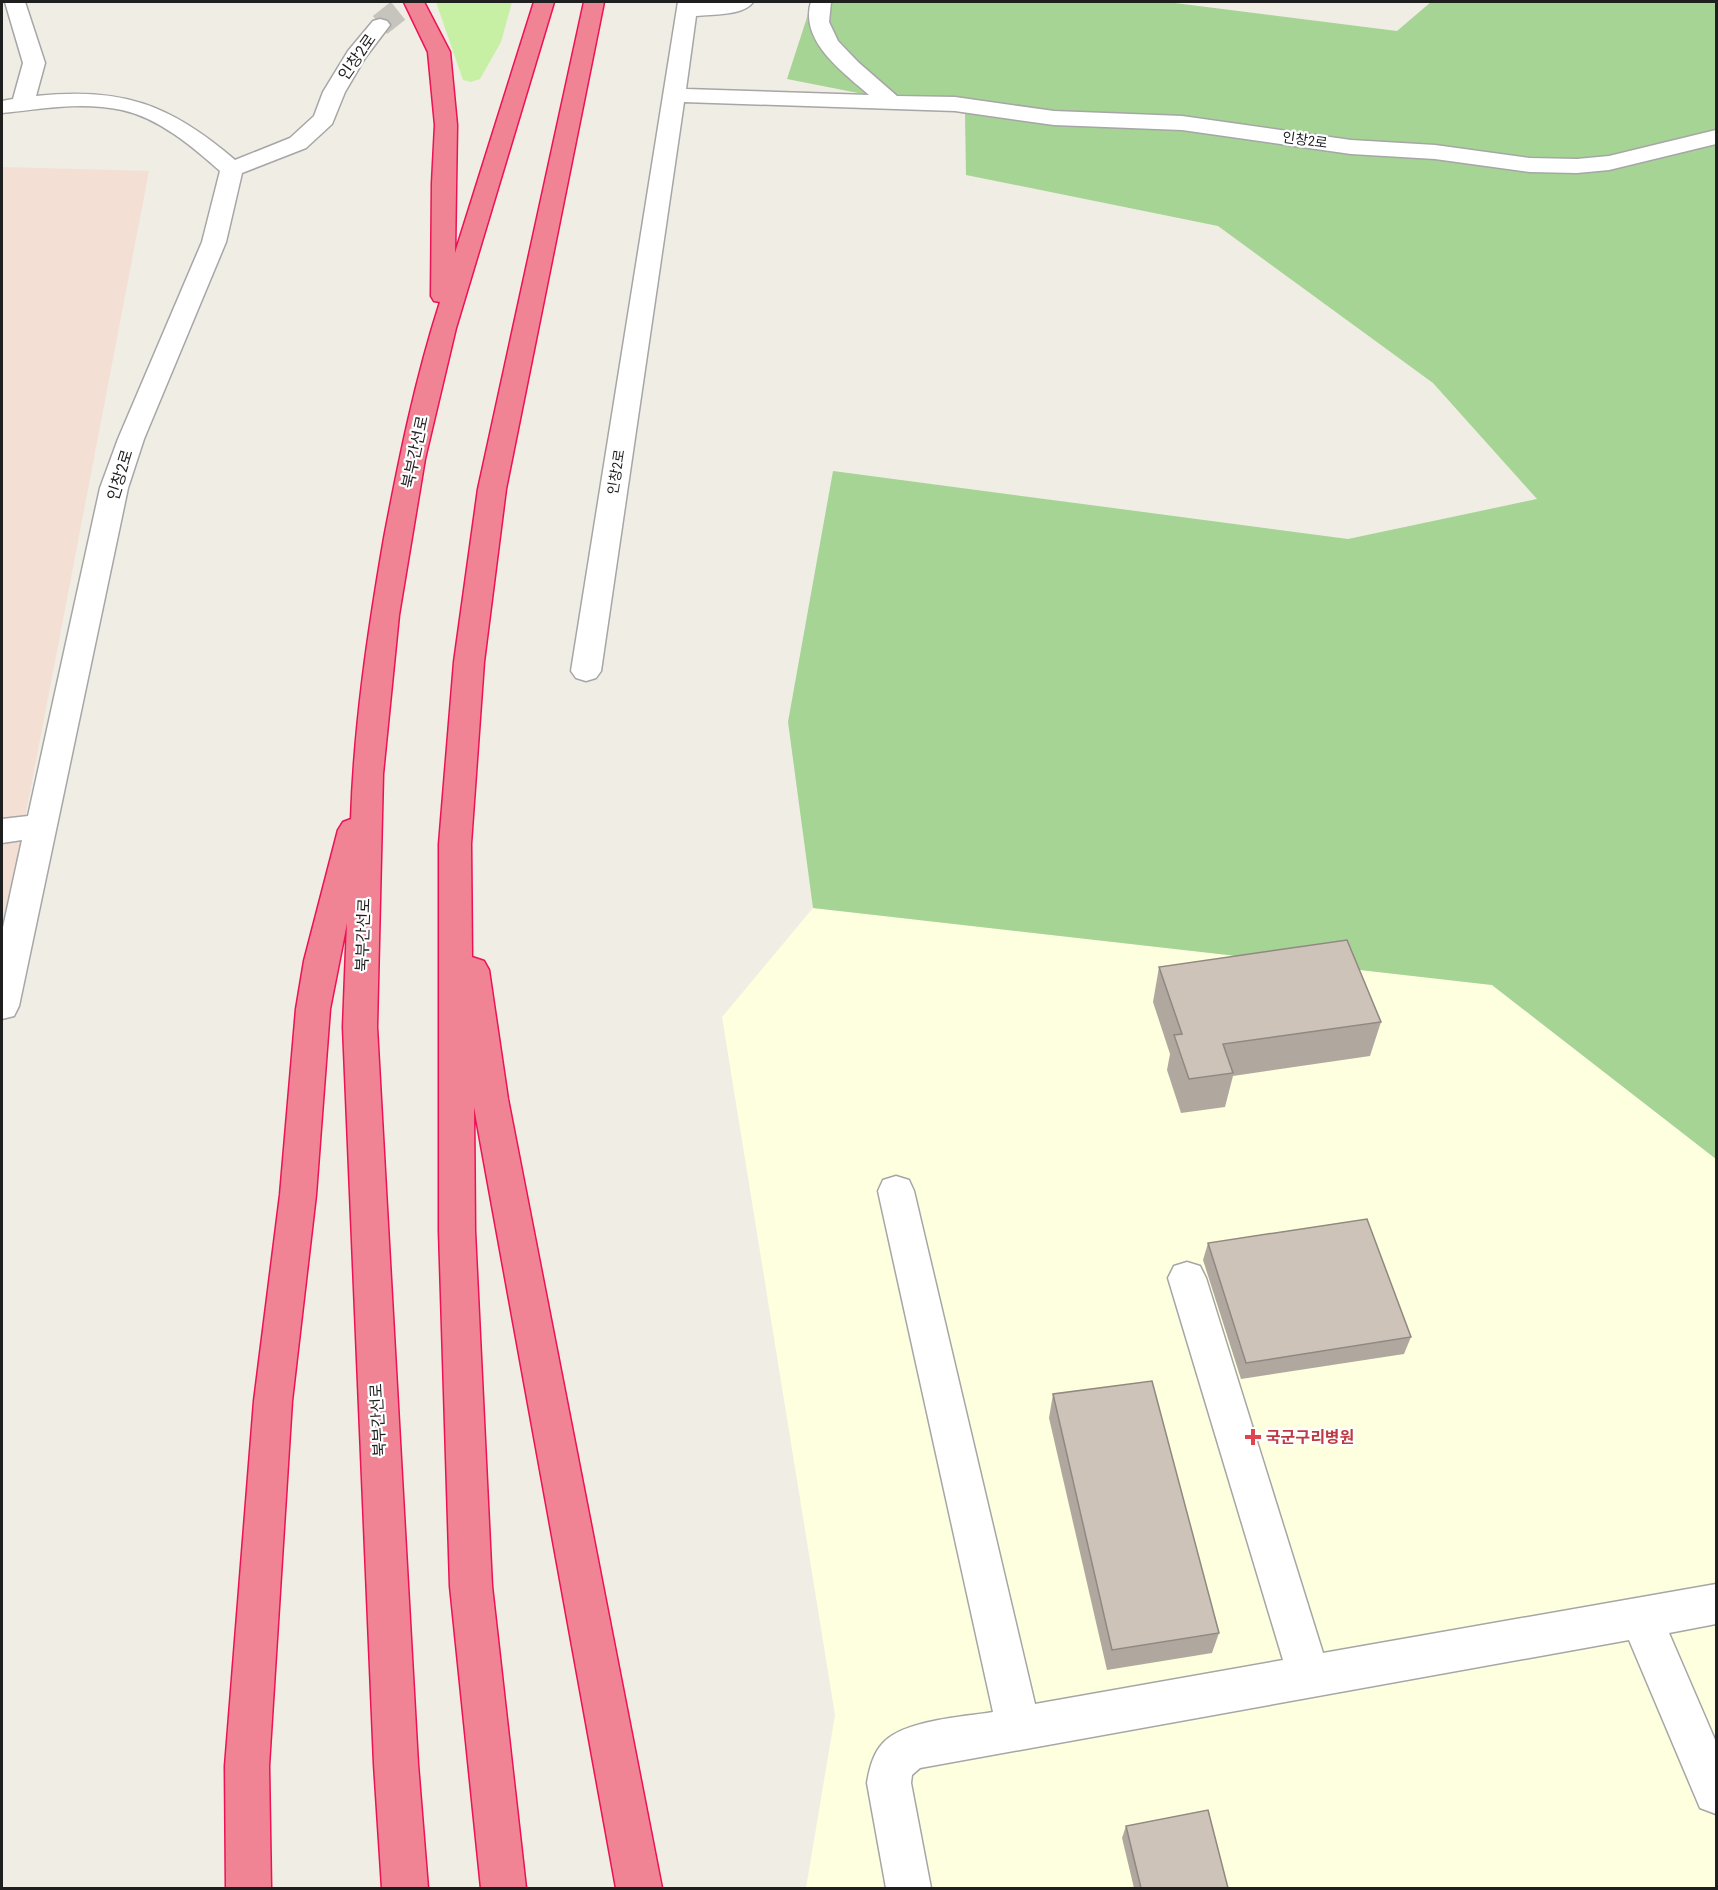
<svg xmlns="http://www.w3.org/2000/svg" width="1718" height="1890" font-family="'Roboto Condensed','Noto Sans KR',sans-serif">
<rect width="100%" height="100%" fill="#f0ede4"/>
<path fill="#feffde" d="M 813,908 L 1492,985 L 1716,1159 L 1716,1888 L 806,1888 L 835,1715 L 722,1017 Z"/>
<path fill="#f4dfd5" d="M 2,167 L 149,171 L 2,938 Z"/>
<path fill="#c7f0a4" d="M 436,2 L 512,2 L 501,42 L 480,79 L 471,82 L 463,80 Z"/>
<path fill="#a5d494" d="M 812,2 L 1167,2 L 1397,31 L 1431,2 L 1716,2 L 1716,1159 L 1492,985 L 813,908 L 788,722 L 833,471 L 1348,539 L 1537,499 L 1433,383 L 1218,226 L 966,175 L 965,114 L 787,79 Z"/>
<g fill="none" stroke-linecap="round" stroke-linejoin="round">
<path stroke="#c6c4bd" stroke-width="23" stroke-dasharray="23 12" stroke-linecap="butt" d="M 380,25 L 409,2"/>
<defs>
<g id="minor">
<path d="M 5,2 L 25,2 L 45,63 L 36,96 C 122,87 170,104 235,160 L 290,138 L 314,116 L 323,92 L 348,51 L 373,21 L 380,19 L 387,21 L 390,25 L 365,58 L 345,92 L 332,124 L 306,148 L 242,173 L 226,242 L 144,439 L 128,488 L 19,1006 L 14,1016 L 2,1019 L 2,932 L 22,840 L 2,843 L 2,819 L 28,816 L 100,488 L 118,439 L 202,242 L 220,171 C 193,147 159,118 122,110 C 82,101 41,109 2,113 L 2,101 L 13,99 L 23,63 Z"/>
<path d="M 678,2 L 753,2 C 744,16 712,14 696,16 L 686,89 L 869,95 C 843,72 799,41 811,2 L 831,2 L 829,22 L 838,41 L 858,62 L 897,96 L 955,97 L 1054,111 L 1182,116 L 1351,140 L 1435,145 L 1530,158 L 1577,159 L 1609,156 L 1716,130 L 1716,144 L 1609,170 L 1577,173 L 1530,172 L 1435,159 L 1351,154 L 1182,130 L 1054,125 L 955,111 L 684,102 L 601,671 L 596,678 L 586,681 L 576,678 L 571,671 Z"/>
<path d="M 896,1176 L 909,1180 L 914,1191 L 1035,1704 L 1283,1660 L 1168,1278 L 1174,1266 L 1187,1262 L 1200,1266 L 1206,1278 L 1323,1653 L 1716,1584 L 1716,1624 L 1669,1633 L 1716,1742 L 1716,1814 L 1700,1808 L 1629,1640 L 920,1768 L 912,1775 L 911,1783 L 931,1888 L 886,1888 L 867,1783 C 869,1770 873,1754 882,1744 C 902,1720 963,1717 993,1712 L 878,1191 L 883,1180 Z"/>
</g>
<g id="highway">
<path d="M 404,2 L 424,2 L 450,52 L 457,125 L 455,253 L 534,2 L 554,2 L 456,328 L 425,459 L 399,615 L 383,774 L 377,1027 L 418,1764 L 428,1888 L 382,1888 L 374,1764 L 343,1027 L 347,923 L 330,1009 L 316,1195 L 292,1401 L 269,1766 L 271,1888 L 226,1888 L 225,1766 L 254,1401 L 280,1195 L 296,1009 L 304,961 L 338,830 L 343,822 L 351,819 C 354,725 368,631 384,538 C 399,459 415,380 440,302 L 434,301 L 431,296 L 432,183 L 435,125 L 428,52 Z"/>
<path d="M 584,2 L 604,2 L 506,489 L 484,662 L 471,844 L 472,957 L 484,961 L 489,970 L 508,1099 L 662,1888 L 616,1888 L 474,1107 L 475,1231 L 492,1586 L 526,1888 L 481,1888 L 450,1586 L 439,1231 L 439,844 L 454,662 L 478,489 Z"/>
</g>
</defs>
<use href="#minor" stroke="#a6a6a6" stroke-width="3"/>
<use href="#highway" stroke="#ed1255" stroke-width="3"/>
<use href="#minor" fill="#fff" fill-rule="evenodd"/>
<use href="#highway" fill="#f08394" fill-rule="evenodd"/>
</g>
<g fill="#b0a89f">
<path d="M 1159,967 L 1381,1022 L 1370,1056 L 1233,1076 L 1225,1107 L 1181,1113 L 1167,1070 L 1170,1054 L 1153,1002 Z"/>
<path d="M 1208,1243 L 1411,1337 L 1404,1354 L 1241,1379 L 1203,1260 Z"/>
<path d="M 1053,1394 L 1219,1633 L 1212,1653 L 1107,1670 L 1049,1418 Z"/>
<path d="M 1126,1826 L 1228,1888 L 1134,1888 L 1122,1838 Z"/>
</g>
<g fill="#cdc3b9" stroke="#908882" stroke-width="1.5">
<path d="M 1347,940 L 1381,1022 L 1223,1044 L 1233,1073 L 1189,1079 L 1174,1035 L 1182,1034 L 1159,967 Z"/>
<path d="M 1367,1219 L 1411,1337 L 1246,1363 L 1208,1243 Z"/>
<path d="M 1152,1381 L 1219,1633 L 1112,1650 L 1053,1394 Z"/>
<path d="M 1208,1810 L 1228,1888 L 1141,1888 L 1126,1826 Z"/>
</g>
<path fill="#e0444e" stroke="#fff" stroke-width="2" d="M1250 1428h6v6h6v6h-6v6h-6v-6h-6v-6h6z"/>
<g text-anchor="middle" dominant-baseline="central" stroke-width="4.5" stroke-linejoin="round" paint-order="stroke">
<g font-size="14" fill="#1f1f1f" stroke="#fff">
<text transform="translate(1305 140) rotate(8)">인창2로</text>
<text transform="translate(616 472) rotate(-81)">인창2로</text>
</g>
<g font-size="16" fill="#1f1f1f" stroke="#fff">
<text transform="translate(357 57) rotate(-55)">인창2로</text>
<text transform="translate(415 452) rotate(-78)">북부간선로</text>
<text transform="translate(120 475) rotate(-73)">인창2로</text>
<text transform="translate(363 935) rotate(-88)">북부간선로</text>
<text transform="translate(378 1420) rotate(-93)">북부간선로</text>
</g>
<g font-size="16" font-weight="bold" fill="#be3a42" stroke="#fff" text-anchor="start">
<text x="1266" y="1437">국군구리병원</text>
</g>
</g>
<rect width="1718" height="1890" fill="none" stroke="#1f1f1f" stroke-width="6"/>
</svg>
